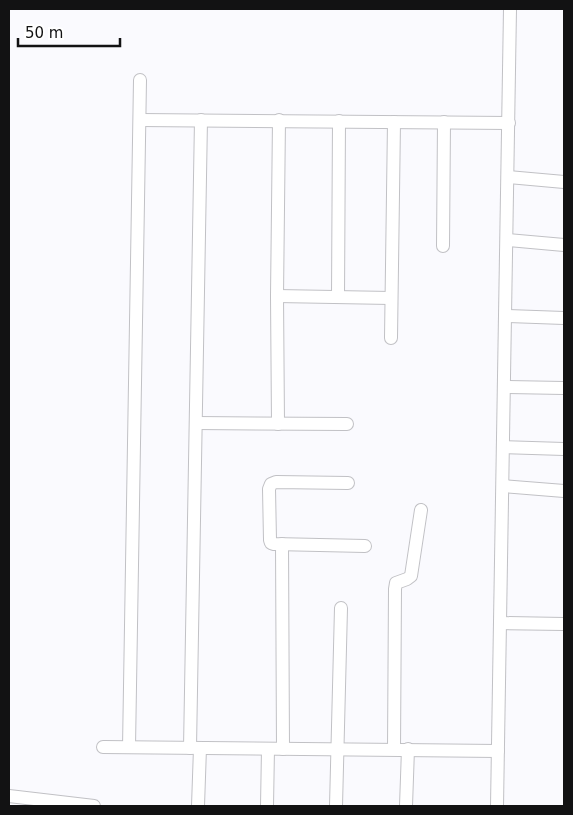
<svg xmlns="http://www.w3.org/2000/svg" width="573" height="815" font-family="'DejaVu Sans',sans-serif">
<rect width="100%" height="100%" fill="#fafafe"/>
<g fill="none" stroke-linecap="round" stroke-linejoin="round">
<defs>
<g id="street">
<path d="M 140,120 L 509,123"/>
<path d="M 508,177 L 564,182"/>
<path d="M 507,240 L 564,245"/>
<path d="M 443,246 L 444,122"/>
<path d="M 277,296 L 391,298"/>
<path d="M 338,297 L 339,121"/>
<path d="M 506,316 L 564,318"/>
<path d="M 391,338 L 394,122"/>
<path d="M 504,387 L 564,388"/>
<path d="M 196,423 L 347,424"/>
<path d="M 278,424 L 277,296 L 279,120"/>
<path d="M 503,447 L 564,449"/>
<path d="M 348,483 L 276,482 L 271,484 L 269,489 L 270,540 L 271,543 L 274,544 L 365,546"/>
<path d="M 503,486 L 564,491"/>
<path d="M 282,544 L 283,749"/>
<path d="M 500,623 L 564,624"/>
<path d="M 103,747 L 498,751"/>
<path d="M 129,747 L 140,80"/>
<path d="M 190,748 L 201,120"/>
<path d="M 394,749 L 395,589 L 396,583 L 407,579 L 411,576 L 421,510"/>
<path d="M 9,796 L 94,806"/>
<path d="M 198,806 L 200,748"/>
<path d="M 267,806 L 268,749"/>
<path d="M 336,806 L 341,608"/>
<path d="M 406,806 L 408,749"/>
<path d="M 497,806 L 510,9"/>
</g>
</defs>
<use href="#street" stroke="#c1c1c5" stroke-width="14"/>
<use href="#street" stroke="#fff" stroke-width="12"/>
</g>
<rect width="573" height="815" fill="none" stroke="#121213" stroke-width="20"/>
<path d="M18 38v8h102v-8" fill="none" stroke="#121213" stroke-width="2.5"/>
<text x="25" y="38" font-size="15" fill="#121213" stroke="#ffffff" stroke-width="4" paint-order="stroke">50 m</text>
</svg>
